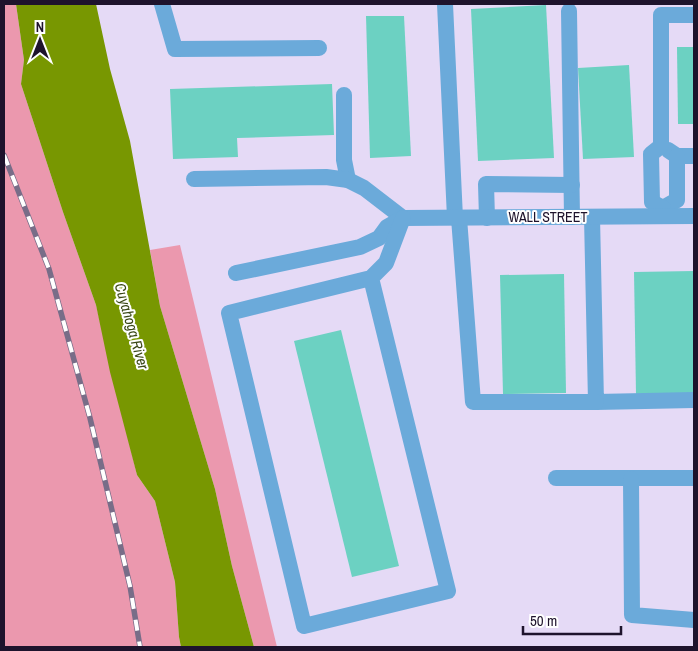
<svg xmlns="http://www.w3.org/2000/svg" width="698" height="651" font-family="'Archivo Narrow',sans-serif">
<rect width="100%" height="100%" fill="#e5daf6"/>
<g fill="#eb98ae">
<path d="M 4,4 L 16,4 L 24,60 L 21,84 L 63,212 L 96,305 L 137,475 L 155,501 L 175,582 L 179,637 L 181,647 L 4,647 Z"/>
<path d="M 180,245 L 277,647 L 254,647 L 232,566 L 215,489 L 160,306 L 150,250 Z"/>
</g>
<path fill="#789701" d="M 16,4 L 96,4 L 110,69 L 130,141 L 160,306 L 215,489 L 232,566 L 254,647 L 181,647 L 179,637 L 175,582 L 155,501 L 137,475 L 110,372 L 96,305 L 63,212 L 21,84 L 24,60 Z"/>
<g fill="#6cd1c2">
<path d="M 546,5 L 554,158 L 478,161 L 471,9 Z"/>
<path d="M 366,16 L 404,16 L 411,156 L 370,158 Z"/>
<path d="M 677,47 L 694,47 L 694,124 L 678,124 Z"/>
<path d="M 629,65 L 634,157 L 583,159 L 578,68 Z"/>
<path d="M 332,84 L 334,135 L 237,138 L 238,157 L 173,159 L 170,89 Z"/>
<path d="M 694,271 L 694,393 L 636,394 L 634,272 Z"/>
<path d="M 564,274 L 566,393 L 503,394 L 500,275 Z"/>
<path d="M 341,330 L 399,566 L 352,577 L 294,341 Z"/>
</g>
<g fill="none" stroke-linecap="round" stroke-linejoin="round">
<g stroke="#6baada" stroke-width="16">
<path d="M 162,4 L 175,49 L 319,48"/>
<path d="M 445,4 L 455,218"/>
<path d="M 569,11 L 572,217"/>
<path d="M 344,95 L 344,160 L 348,180"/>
<path d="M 668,150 L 677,156 L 694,156"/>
<path d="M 194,179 L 326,177 L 348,180 L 364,188 L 403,218"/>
<path d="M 663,208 L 677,200 L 677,156"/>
<path d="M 663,216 L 663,208 L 652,202 L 651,154 L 661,146 L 661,15 L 694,15"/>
<path d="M 592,217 L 596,402 L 694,400"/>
<path d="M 459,218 L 473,402 L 596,402"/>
<path d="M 487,218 L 486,184 L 572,185"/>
<path d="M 236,273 L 360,247 L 379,238 L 387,227 L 403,218 L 694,216"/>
<path d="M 371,278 L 448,591 L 304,626 L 229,313 L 371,278 L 386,263 L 403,218"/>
<path d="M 556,478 L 694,478"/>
<path d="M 631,479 L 632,615 L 694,620"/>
</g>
<defs>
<path id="rail" d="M 4,155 L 49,269 L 90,418 L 130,586 L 140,647"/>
</defs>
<use href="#rail" stroke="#786d88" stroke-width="5.5"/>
<use href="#rail" stroke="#fff" stroke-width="4" stroke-dasharray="11" stroke-linecap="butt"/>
</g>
<g text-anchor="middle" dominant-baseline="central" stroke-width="4" stroke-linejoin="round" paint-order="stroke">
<g font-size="14" fill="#1e132c" stroke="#fff">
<text x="548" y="217">WALL STREET</text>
</g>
<g font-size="15" font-style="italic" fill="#3b4817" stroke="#fff">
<text transform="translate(132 326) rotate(74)">Cuyahoga River</text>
</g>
</g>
<rect width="698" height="651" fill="none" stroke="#1e132c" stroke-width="10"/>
<g transform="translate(40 40)" stroke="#ffffff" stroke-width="4" paint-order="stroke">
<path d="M0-4L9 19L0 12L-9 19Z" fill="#1e132c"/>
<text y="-8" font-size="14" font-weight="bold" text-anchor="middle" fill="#1e132c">N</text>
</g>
<path d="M523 626v8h98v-8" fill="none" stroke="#1e132c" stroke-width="2.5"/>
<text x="530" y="626" font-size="15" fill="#1e132c" stroke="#ffffff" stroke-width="4" paint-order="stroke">50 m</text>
</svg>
